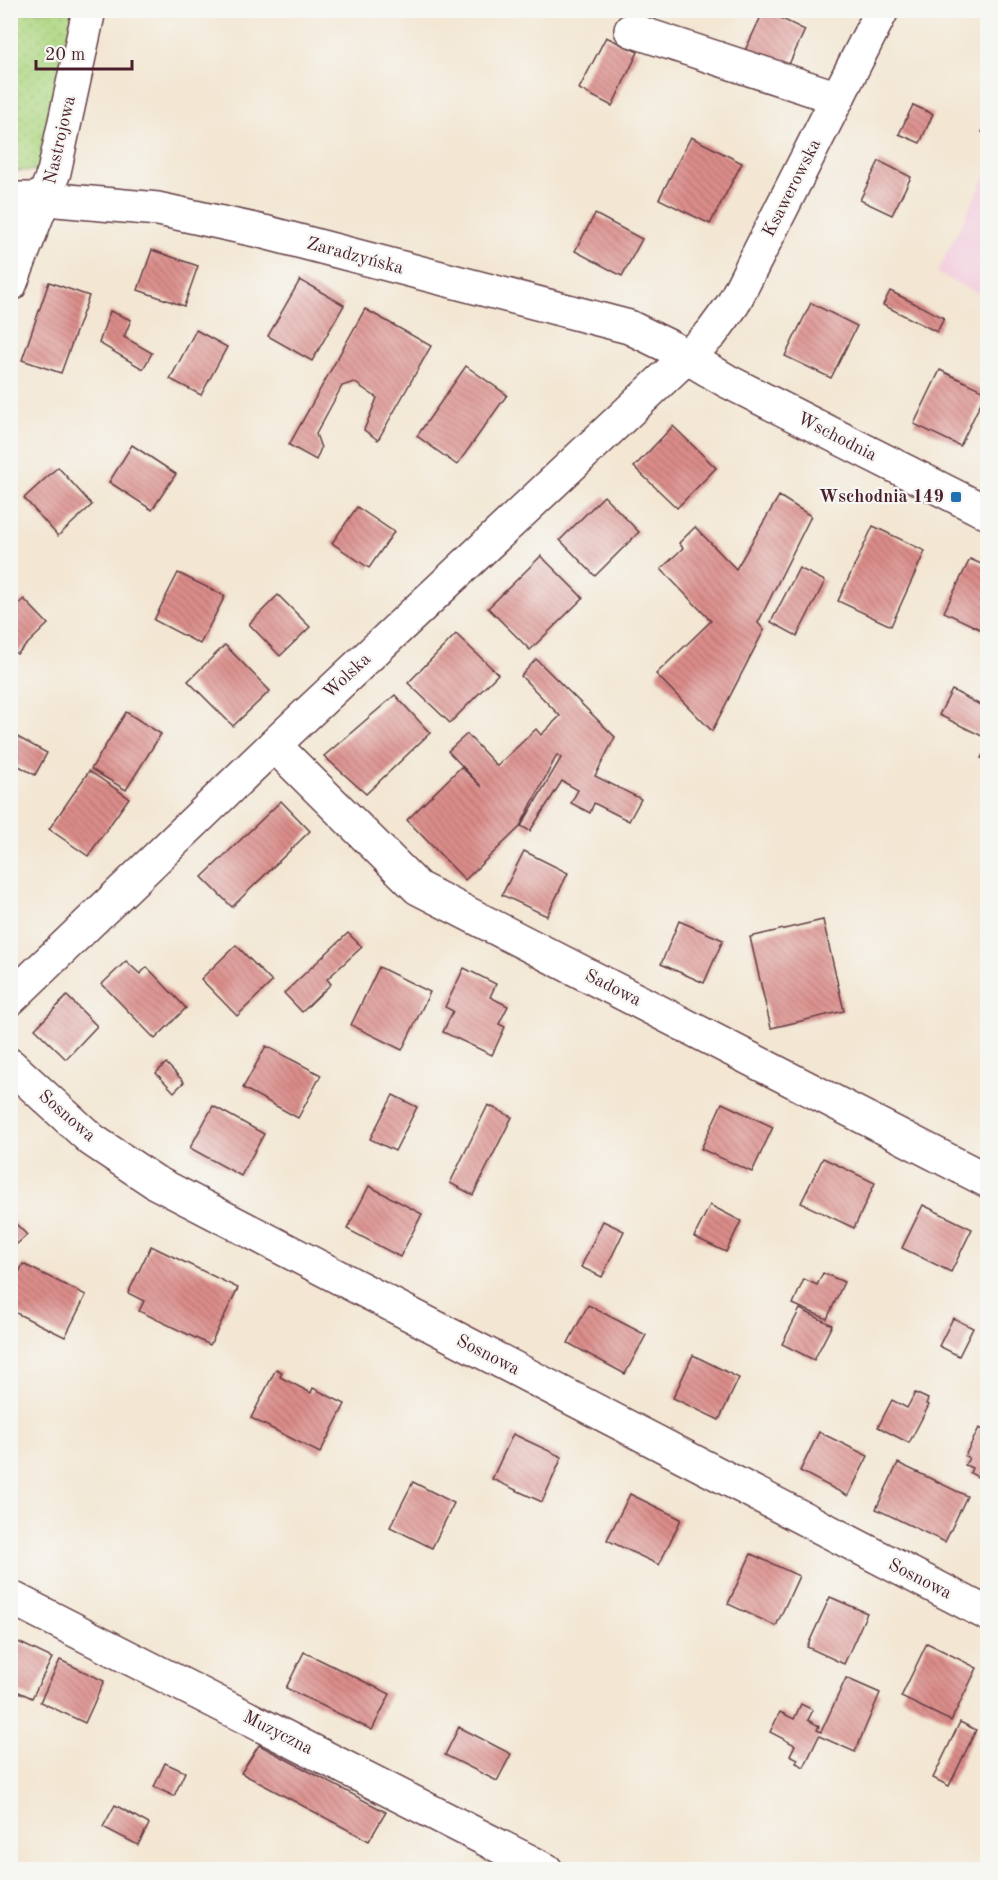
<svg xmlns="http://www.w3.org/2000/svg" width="998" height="1880" font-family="'Old Standard TT',serif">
<defs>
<pattern id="grass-dots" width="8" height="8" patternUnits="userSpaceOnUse" patternTransform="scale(1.5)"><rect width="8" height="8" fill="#aed782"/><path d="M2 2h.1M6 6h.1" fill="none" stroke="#97b870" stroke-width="1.8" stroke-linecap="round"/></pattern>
<pattern id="building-back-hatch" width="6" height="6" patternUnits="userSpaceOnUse" patternTransform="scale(1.5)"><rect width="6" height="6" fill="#db8d8a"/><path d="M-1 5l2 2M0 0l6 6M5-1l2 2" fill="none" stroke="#b47371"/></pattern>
</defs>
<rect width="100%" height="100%" fill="#f6f6f2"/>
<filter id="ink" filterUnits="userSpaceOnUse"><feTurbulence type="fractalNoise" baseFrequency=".0167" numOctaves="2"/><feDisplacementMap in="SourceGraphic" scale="12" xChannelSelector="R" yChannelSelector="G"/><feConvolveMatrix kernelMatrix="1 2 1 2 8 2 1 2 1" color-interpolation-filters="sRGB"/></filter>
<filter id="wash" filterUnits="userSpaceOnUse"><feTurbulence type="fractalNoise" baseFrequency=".008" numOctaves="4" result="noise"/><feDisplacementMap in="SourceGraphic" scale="24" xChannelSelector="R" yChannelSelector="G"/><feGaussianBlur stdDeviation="1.35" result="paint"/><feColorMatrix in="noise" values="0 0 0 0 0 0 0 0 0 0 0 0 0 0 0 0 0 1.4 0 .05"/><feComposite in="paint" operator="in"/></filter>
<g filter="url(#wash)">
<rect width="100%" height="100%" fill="#f3e6d2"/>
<path fill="#f3cfdf" d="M 987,173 L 987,298 L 937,273 Z"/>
<path fill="url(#grass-dots)" stroke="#7c7b56" stroke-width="1.5" d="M 10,11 L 76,11 L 43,170 L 11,171 Z"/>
<g id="blocks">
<g fill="url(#building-back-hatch)">
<path d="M 764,10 L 805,30 L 784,75 L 743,55 Z"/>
<path d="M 606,37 L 638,52 L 612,106 L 579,89 Z"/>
<path d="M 913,105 L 933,114 L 920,143 L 899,134 Z"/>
<path d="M 988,121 L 988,134 L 982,132 Z"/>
<path d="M 691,137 L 742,163 L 710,224 L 659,199 Z"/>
<path d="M 879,161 L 911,177 L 892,215 L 860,200 Z"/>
<path d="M 595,214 L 642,239 L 622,276 L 575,251 Z"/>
<path d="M 152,250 L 198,266 L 184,306 L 138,290 Z"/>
<path d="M 300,280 L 344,305 L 312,361 L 268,336 Z"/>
<path d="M 49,282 L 89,296 L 61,373 L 22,360 Z"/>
<path d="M 890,291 L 944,318 L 937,332 L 883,305 Z"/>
<path d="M 811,303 L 857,326 L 831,378 L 785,356 Z"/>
<path d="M 365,309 L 431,346 L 378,440 L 364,430 L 377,398 L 354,382 L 342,386 L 316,434 L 321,448 L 316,460 L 289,445 Z"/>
<path d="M 110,311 L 131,320 L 124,337 L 152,353 L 143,369 L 99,343 Z"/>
<path d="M 196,330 L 227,347 L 201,395 L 170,379 Z"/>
<path d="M 466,366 L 507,395 L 457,465 L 417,436 Z"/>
<path d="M 940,370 L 986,392 L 960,446 L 914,424 Z"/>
<path d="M 673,426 L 716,468 L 677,508 L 634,467 Z"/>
<path d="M 132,445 L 176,474 L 152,510 L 109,482 Z"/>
<path d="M 58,467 L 92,505 L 58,536 L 24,498 Z"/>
<path d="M 604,496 L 639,532 L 595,576 L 560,540 Z"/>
<path d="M 779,496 L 811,516 L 758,623 L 764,630 L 712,731 L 656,674 L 711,621 L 661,569 L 683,548 L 679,543 L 695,527 L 736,569 Z"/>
<path d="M 357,507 L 394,532 L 369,568 L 332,543 Z"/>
<path d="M 873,526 L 925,551 L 891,626 L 838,601 Z"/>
<path d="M 541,556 L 583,598 L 530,650 L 488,608 Z"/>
<path d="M 970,559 L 988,567 L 988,633 L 944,612 Z"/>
<path d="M 799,568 L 825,581 L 797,636 L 771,622 Z"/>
<path d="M 178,573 L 225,596 L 200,644 L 154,620 Z"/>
<path d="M 278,595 L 310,627 L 280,656 L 249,624 Z"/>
<path d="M 24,599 L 48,624 L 17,654 L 10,648 L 10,612 Z"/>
<path d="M 456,634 L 498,674 L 450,723 L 408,683 Z"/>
<path d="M 225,645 L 270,691 L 233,726 L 188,681 Z"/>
<path d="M 536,659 L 615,737 L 595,776 L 641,799 L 629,821 L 594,803 L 590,813 L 571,803 L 578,790 L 562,781 L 530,831 L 521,826 L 561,758 L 557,755 L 519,828 L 465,880 L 407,820 L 461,767 L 482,787 L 448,751 L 467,734 L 497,766 L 536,729 L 541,735 L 560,716 L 521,676 Z"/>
<path d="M 952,690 L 988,709 L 988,739 L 939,715 Z"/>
<path d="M 395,695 L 430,733 L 366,794 L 324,756 Z"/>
<path d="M 126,712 L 161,734 L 126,790 L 91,769 Z"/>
<path d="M 10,733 L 47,753 L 35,775 L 10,761 Z"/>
<path d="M 988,746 L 988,761 L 981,758 Z"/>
<path d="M 89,771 L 129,798 L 88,856 L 49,829 Z"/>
<path d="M 281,801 L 310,831 L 232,907 L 202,877 Z"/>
<path d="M 524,851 L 568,873 L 547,916 L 502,895 Z"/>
<path d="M 823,920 L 844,1011 L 771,1028 L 750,937 Z"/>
<path d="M 679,921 L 723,940 L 704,983 L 661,964 Z"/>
<path d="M 348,933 L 362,947 L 327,979 L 331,984 L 302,1012 L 284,993 Z"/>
<path d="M 236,945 L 272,982 L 237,1016 L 201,979 Z"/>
<path d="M 126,961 L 140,974 L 147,967 L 186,1008 L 155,1039 L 102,984 Z"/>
<path d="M 379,967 L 430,992 L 402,1050 L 351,1025 Z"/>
<path d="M 464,968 L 496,984 L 490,997 L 508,1006 L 499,1024 L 505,1027 L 492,1055 L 443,1032 L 453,1011 L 445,1007 Z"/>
<path d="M 67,996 L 97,1026 L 66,1059 L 35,1029 Z"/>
<path d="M 266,1046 L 321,1075 L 298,1118 L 243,1088 Z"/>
<path d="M 166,1063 L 184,1082 L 174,1092 L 156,1073 Z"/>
<path d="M 393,1095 L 417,1107 L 395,1151 L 370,1139 Z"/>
<path d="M 722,1103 L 773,1127 L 752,1172 L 701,1149 Z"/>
<path d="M 488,1105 L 512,1117 L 473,1195 L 450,1183 Z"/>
<path d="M 213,1106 L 264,1134 L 241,1176 L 190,1148 Z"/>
<path d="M 823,1158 L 875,1183 L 854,1228 L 801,1203 Z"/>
<path d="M 369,1186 L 422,1214 L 400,1257 L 347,1229 Z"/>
<path d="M 710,1205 L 741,1221 L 726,1252 L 694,1237 Z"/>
<path d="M 923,1205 L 972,1229 L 951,1272 L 902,1248 Z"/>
<path d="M 10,1218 L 27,1235 L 10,1250 Z"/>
<path d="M 603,1221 L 624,1231 L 602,1277 L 581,1267 Z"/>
<path d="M 151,1246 L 238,1288 L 210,1345 L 139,1311 L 144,1301 L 128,1293 Z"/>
<path d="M 23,1264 L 86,1295 L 65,1337 L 10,1310 L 10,1291 Z"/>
<path d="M 823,1273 L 844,1282 L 827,1319 L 793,1304 L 804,1279 L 817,1285 Z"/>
<path d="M 588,1305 L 646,1335 L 625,1374 L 568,1343 Z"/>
<path d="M 800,1309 L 832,1325 L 814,1360 L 782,1344 Z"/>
<path d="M 953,1318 L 973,1328 L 959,1356 L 939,1346 Z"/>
<path d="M 693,1355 L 739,1378 L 719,1420 L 673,1398 Z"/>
<path d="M 276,1369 L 282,1372 L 280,1377 L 311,1393 L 313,1388 L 345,1404 L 320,1453 L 251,1418 Z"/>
<path d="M 915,1393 L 928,1399 L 926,1404 L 929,1405 L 909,1443 L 878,1427 L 892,1400 L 907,1408 Z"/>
<path d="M 979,1428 L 988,1432 L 988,1482 L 970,1473 L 972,1468 L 965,1465 L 969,1458 L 965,1456 Z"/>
<path d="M 819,1432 L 868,1456 L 848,1496 L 800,1471 Z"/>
<path d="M 513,1434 L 562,1457 L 542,1502 L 492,1479 Z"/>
<path d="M 898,1463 L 967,1496 L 945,1542 L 876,1509 Z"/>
<path d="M 413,1482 L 454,1503 L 432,1548 L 390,1527 Z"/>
<path d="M 630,1494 L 681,1519 L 659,1565 L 607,1540 Z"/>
<path d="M 751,1554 L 799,1576 L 776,1626 L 728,1604 Z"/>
<path d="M 830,1597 L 867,1613 L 844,1664 L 807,1647 Z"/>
<path d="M 10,1638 L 52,1658 L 32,1698 L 10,1688 Z"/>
<path d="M 927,1643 L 977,1668 L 951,1721 L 901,1697 Z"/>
<path d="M 304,1652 L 390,1694 L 372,1730 L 286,1688 Z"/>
<path d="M 60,1660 L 104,1681 L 85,1723 L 40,1702 Z"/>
<path d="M 846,1678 L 880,1693 L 855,1752 L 819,1736 L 804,1767 L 796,1763 L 798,1759 L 790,1755 L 795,1745 L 770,1732 L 780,1712 L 794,1719 L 801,1704 L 813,1710 L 808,1720 L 819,1726 L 817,1730 L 821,1732 Z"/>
<path d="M 960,1722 L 976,1730 L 949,1786 L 933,1778 Z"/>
<path d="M 459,1727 L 511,1754 L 497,1781 L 445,1755 Z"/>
<path d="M 259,1745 L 386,1812 L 369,1841 L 241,1773 Z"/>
<path d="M 165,1763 L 185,1772 L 174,1796 L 154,1787 Z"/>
<path d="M 115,1805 L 149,1824 L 138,1845 L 103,1827 Z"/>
</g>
</g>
</g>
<g filter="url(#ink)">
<use href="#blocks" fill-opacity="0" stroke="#633d44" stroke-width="1.5"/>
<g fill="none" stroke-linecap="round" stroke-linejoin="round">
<defs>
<g id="minor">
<path d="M 631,30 L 838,98"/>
<path d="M 10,199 L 46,199 L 158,209 L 264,232 L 629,327 L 670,347 L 727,381 L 988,513"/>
<path d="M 10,285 L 54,172 L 89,10"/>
<path d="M 274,745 L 418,888 L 988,1181"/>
<path d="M 10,999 L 274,745 L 711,334 L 733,304 L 882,10"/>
<path d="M 10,1065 L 92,1140 L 155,1182 L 988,1614"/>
<path d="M 10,1597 L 546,1870"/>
</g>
</defs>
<use href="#minor" stroke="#633d44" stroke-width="36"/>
<use href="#minor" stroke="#fff" stroke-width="33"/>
</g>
</g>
<rect fill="#1f6fb2" stroke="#f6f6f2" stroke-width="2" x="950" y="491" width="12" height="12" rx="3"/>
<g text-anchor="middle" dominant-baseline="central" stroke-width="4.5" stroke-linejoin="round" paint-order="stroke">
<g font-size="18" fill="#4a1f2b" stroke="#f6f6f2">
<text transform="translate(60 140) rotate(-77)">Nastrojowa</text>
<text transform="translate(792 188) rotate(-63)">Ksawerowska</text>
<text transform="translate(355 256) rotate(15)">Zaradzyńska</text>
<text transform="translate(837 437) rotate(27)">Wschodnia</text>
<text transform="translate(347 676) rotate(-43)">Wolska</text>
<text transform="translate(613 988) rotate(27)">Sadowa</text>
<text transform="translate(67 1116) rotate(41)">Sosnowa</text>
<text transform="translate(488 1355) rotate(27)">Sosnowa</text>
<text transform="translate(920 1579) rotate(27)">Sosnowa</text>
<text transform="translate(278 1733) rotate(27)">Muzyczna</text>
</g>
<g font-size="18" font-weight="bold" fill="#4a1f2b" stroke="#f6f6f2" text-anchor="end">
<text x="944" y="497">Wschodnia 149</text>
</g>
</g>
<rect width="998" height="1880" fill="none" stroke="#f6f6f2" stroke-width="36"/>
<path d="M36 60v9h96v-9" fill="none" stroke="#4a1f2b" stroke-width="3"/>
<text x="45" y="60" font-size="18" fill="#4a1f2b" stroke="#f6f6f2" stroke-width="4.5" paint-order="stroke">20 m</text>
</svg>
